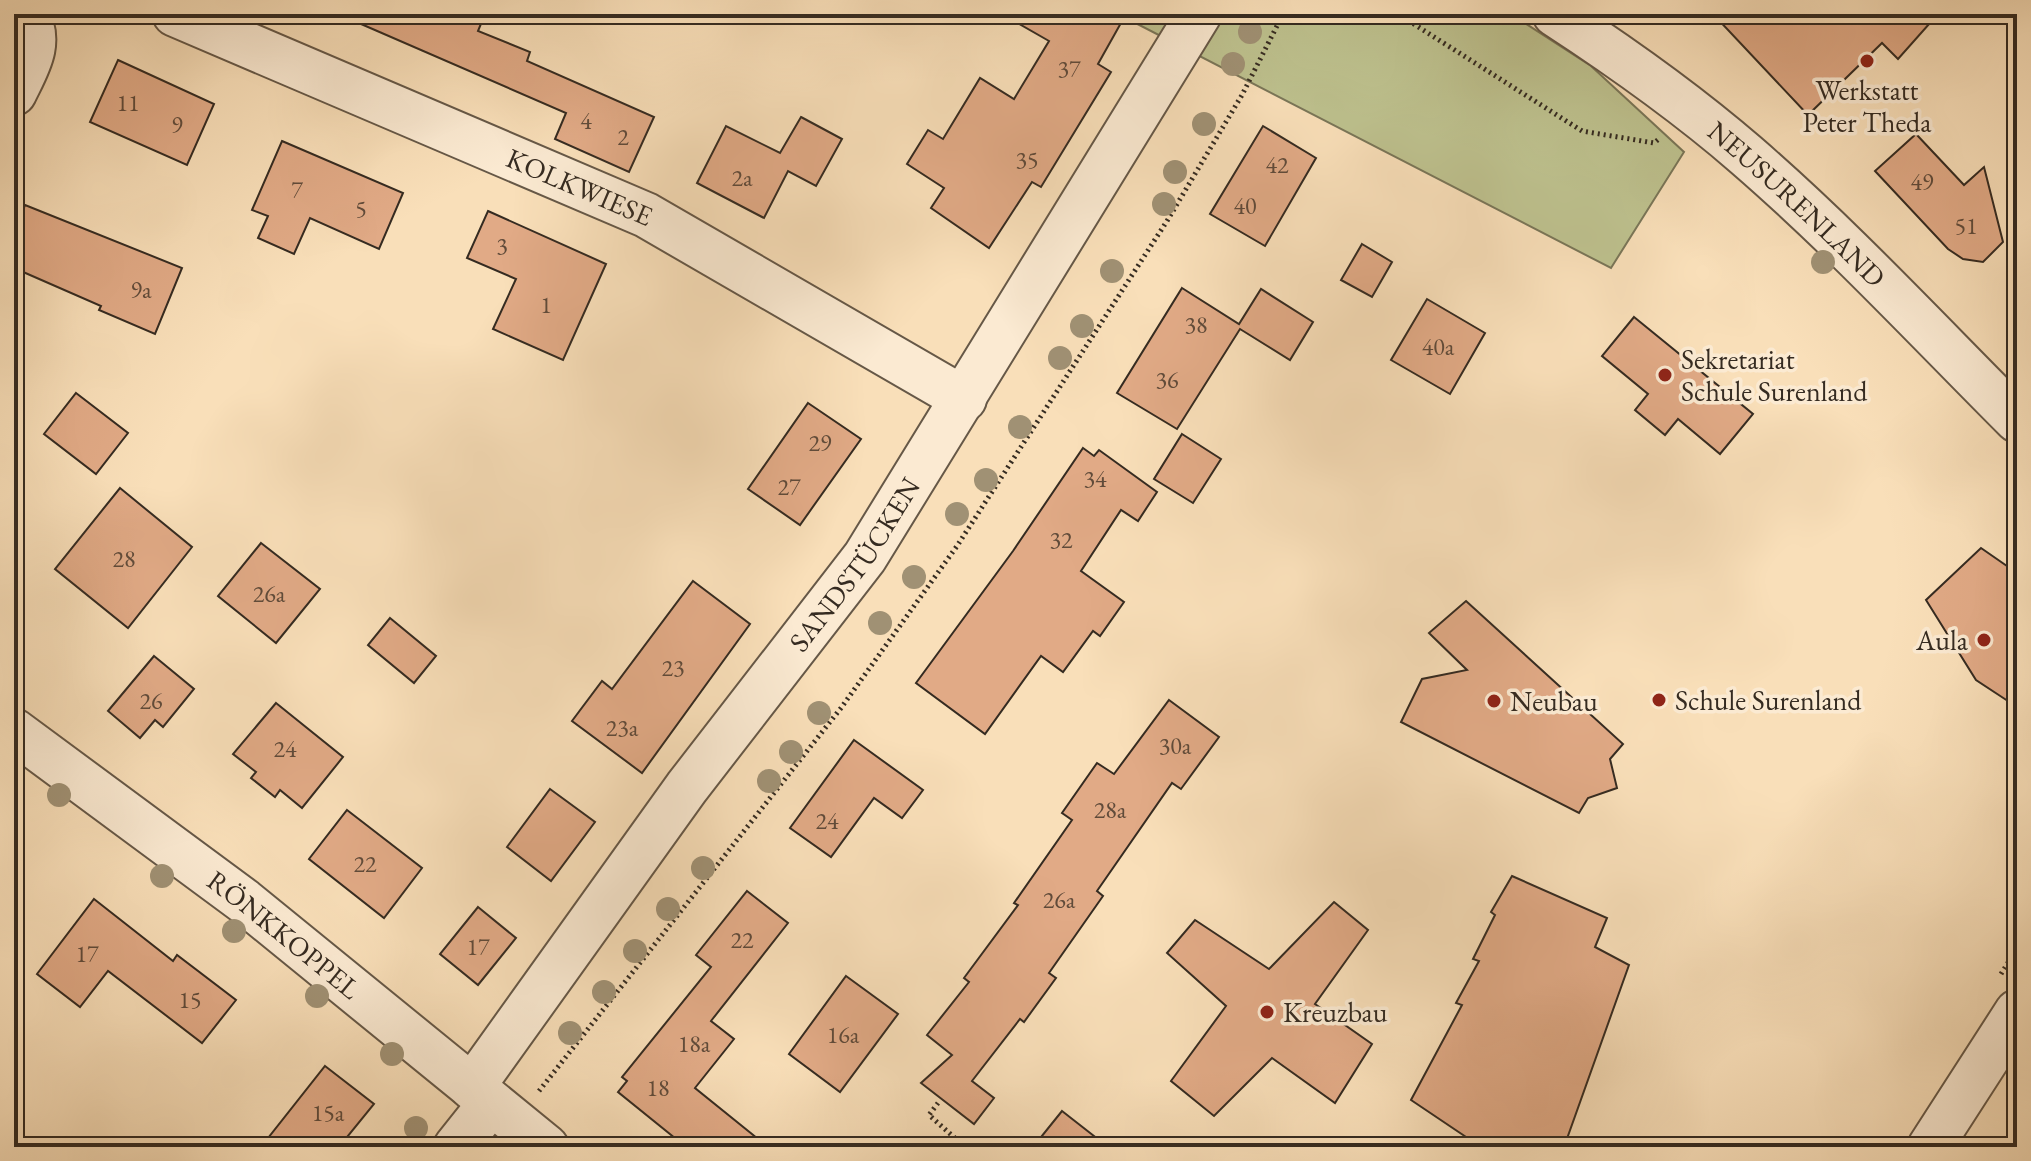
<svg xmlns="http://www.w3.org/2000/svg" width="2031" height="1161" font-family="'EB Garamond',serif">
<rect width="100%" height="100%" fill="#f9dfb9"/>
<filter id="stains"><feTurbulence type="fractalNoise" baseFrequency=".0025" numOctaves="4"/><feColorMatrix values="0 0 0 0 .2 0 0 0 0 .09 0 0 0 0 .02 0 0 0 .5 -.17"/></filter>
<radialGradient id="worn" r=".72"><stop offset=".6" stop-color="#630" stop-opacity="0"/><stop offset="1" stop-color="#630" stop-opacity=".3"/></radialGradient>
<path fill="#bec28f" stroke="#7a7658" stroke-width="2" d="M 1118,14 L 1511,14 L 1591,66 L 1684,152 L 1611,268 Z"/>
<g fill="#e1aa86" stroke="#352b21" stroke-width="2">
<path d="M 338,14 L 485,14 L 478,31 L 530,52 L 527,61 L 654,117 L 629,172 L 555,139 L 566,113 Z"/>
<path d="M 1002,14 L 1126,14 L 1098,64 L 1111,72 L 1041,187 L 1032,182 L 989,248 L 931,208 L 944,188 L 907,164 L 928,130 L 943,139 L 980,78 L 1014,99 L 1049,41 Z"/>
<path d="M 1713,14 L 1938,14 L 1898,59 L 1882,43 L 1808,115 Z"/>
<path d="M 118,60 L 214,104 L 187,165 L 90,122 Z"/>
<path d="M 801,117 L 842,139 L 816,186 L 788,171 L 764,218 L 697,183 L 726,126 L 780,153 Z"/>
<path d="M 1263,126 L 1316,158 L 1265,246 L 1210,214 Z"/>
<path d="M 1916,134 L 1964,185 L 1984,167 L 2003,242 L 1983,262 L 1963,259 L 1948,249 L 1875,171 Z"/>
<path d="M 282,141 L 403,193 L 379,249 L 310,218 L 294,254 L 258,238 L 268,216 L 252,210 Z"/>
<path d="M 25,205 L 182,268 L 155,334 L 99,310 L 101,306 L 14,268 L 14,232 Z"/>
<path d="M 488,211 L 606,264 L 563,360 L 493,329 L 516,279 L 467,258 Z"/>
<path d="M 1362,244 L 1392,262 L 1372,297 L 1341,280 Z"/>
<path d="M 1182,288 L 1239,324 L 1261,289 L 1313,322 L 1290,360 L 1240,329 L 1177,429 L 1117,393 Z"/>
<path d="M 1427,299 L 1485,333 L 1450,394 L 1391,360 Z"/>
<path d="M 1634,317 L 1753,414 L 1720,454 L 1678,419 L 1665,435 L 1635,410 L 1648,394 L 1602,356 Z"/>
<path d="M 76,393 L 128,433 L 96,474 L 44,434 Z"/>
<path d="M 808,403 L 861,439 L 800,525 L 748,489 Z"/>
<path d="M 1182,434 L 1221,459 L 1193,503 L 1154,479 Z"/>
<path d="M 1083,448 L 1094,456 L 1099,450 L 1157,492 L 1138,521 L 1121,510 L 1081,571 L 1124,602 L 1100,636 L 1093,631 L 1063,672 L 1041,656 L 985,734 L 916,683 L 1013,551 Z"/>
<path d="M 120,488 L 192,547 L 128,628 L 55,569 Z"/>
<path d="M 261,543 L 320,589 L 276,643 L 218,596 Z"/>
<path d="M 1981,548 L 2017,573 L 2017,707 L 1976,680 L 1926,600 Z"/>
<path d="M 693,581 L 750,624 L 642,773 L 572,721 L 602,681 L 612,689 Z"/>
<path d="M 1466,601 L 1623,744 L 1610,759 L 1617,788 L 1588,798 L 1579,813 L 1401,722 L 1422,679 L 1467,670 L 1429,633 Z"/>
<path d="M 390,618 L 436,656 L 414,683 L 368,645 Z"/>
<path d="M 154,656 L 194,689 L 163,727 L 155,720 L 140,738 L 108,711 Z"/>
<path d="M 1169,700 L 1219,737 L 1181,789 L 1172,783 L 1097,891 L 1103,896 L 1049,973 L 1056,978 L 1024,1022 L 1020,1019 L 972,1081 L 994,1098 L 974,1124 L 921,1083 L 952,1055 L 927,1035 L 969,982 L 964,978 L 1018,905 L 1014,903 L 1072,820 L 1062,813 L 1097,763 L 1114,774 Z"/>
<path d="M 276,703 L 343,757 L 302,808 L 280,790 L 275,797 L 251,778 L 256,772 L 233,754 Z"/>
<path d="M 854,740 L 923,790 L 902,818 L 874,798 L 831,857 L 790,828 Z"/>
<path d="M 550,789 L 595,822 L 551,881 L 507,847 Z"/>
<path d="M 347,810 L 422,868 L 384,918 L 309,859 Z"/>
<path d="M 1512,876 L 1607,918 L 1595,947 L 1629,965 L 1564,1147 L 1481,1147 L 1411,1100 L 1462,1005 L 1456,1003 L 1479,961 L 1473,959 L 1495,915 L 1491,912 Z"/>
<path d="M 747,891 L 788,923 L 711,1021 L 734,1039 L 695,1088 L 768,1147 L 686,1147 L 618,1092 L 627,1081 L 622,1077 L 711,967 L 696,955 Z"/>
<path d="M 94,899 L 173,961 L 177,955 L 236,1000 L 202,1043 L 108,971 L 80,1007 L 37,974 Z"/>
<path d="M 1334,902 L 1368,930 L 1315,1004 L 1372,1044 L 1335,1103 L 1272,1058 L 1214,1116 L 1171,1081 L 1226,1006 L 1167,953 L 1195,920 L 1269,969 Z"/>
<path d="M 478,907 L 516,938 L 478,985 L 440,954 Z"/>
<path d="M 846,976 L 898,1014 L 840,1092 L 789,1054 Z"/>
<path d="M 325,1066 L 374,1104 L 339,1147 L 261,1147 Z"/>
<path d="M 1062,1111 L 1108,1147 L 1033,1147 Z"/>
</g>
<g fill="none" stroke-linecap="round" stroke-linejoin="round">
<defs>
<g id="minor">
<path id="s1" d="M 175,14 L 646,215 L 964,399"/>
<path id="s2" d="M 1555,14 C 1621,57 1686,103 1746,155 C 1842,238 1928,331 2017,420"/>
<path d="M 14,93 C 27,66 43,43 26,14"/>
<path id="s3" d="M 14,731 L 244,901 L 546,1147"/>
<path id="s4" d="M 472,1087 L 687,787 L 865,557 L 1199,14"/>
<path d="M 456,1147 L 491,1103"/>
<path d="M 1930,1147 L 2017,1012"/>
</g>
</defs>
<use href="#minor" stroke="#665847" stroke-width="48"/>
<g stroke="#352b21" stroke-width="5" stroke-dasharray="2 4" stroke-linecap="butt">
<path d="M 1398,14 L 1582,131 L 1654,143 L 1660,138"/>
<path d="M 2001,974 L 2017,948"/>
<path d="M 539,1091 L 841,708 L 957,546 L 1167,221 L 1242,95 L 1283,14"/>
<path d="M 938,1103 L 929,1115 L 965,1147"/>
<path d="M 403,1147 L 415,1131"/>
</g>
<use href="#minor" stroke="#fbead2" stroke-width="44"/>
</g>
<g fill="#a09174">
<circle cx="1250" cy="32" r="12"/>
<circle cx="1233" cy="64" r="12"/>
<circle cx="1204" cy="124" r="12"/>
<circle cx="1175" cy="172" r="12"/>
<circle cx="1164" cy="204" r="12"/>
<circle cx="1823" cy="262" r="12"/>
<circle cx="1112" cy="271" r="12"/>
<circle cx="1082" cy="326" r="12"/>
<circle cx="1060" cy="358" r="12"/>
<circle cx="1020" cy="427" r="12"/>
<circle cx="986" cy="480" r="12"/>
<circle cx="957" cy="514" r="12"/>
<circle cx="914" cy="577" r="12"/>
<circle cx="880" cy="623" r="12"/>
<circle cx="819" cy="713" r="12"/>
<circle cx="791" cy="752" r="12"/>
<circle cx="769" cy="781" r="12"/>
<circle cx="59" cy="795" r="12"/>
<circle cx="703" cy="868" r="12"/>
<circle cx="162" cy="876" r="12"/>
<circle cx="668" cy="909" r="12"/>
<circle cx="234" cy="931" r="12"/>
<circle cx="635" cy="951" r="12"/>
<circle cx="604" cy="992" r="12"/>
<circle cx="317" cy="996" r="12"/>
<circle cx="570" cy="1033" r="12"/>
<circle cx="392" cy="1054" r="12"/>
<circle cx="416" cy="1128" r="12"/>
</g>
<g fill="#8f2418" stroke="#fbead2" stroke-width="3">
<circle cx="1867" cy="61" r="8"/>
<circle cx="1665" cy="375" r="8"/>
<circle cx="1984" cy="640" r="8"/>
<circle cx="1659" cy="700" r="8"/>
<circle cx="1494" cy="701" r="8"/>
<circle cx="1267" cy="1012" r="8"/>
</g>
<g text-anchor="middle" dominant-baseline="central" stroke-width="7" stroke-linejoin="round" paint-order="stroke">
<g font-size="24" fill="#604b3a">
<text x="1069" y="68">37</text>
<text x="128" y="102">11</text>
<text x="586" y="120">4</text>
<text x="177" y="124">9</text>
<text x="623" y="136">2</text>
<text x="1027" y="159">35</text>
<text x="1277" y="164">42</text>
<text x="742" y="177">2a</text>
<text x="1922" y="181">49</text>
<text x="297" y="189">7</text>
<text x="1245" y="205">40</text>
<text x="361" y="208">5</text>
<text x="1966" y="225">51</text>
<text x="502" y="245">3</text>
<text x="141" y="289">9a</text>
<text x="546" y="304">1</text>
<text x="1196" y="324">38</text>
<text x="1438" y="346">40a</text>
<text x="1167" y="379">36</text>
<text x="820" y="442">29</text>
<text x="1095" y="478">34</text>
<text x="789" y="486">27</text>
<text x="1061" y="539">32</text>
<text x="124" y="558">28</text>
<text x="269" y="593">26a</text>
<text x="673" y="667">23</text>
<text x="151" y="700">26</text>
<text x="622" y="727">23a</text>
<text x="1175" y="745">30a</text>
<text x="285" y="748">24</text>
<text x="1110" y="809">28a</text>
<text x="827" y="820">24</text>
<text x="365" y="863">22</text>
<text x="1059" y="899">26a</text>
<text x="742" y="939">22</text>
<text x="478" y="946">17</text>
<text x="87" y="953">17</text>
<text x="190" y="999">15</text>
<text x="843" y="1034">16a</text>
<text x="694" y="1043">18a</text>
<text x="658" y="1087">18</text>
<text x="328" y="1112">15a</text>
</g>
<g font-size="28" fill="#352b21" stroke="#fbead2" text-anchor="start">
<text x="1867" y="90" text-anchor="middle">Werkstatt<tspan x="1867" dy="32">Peter Theda</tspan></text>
<text x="1681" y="359">Sekretariat<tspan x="1681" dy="32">Schule Surenland</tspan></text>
<text x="1968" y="640" text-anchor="end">Aula</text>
<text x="1675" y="700">Schule Surenland</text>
<text x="1510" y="701">Neubau</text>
<text x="1283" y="1012">Kreuzbau</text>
</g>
<g font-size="28" fill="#352b21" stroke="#fbead2">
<text stroke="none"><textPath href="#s1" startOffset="440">KOLKWIESE</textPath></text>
<text stroke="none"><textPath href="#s2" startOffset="308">NEUSURENLAND</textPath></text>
<text stroke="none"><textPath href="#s4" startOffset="648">SANDSTÜCKEN</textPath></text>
<text stroke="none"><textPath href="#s3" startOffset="338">RÖNKKOPPEL</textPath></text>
</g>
</g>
<rect width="2031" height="1161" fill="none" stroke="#f9dfb9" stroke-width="48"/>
<rect x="16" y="16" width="1999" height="1129" fill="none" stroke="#352b21" stroke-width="4"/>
<rect x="24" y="24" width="1983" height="1113" fill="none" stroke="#352b21" stroke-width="2"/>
<rect width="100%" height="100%" filter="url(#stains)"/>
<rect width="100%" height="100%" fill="url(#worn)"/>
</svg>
